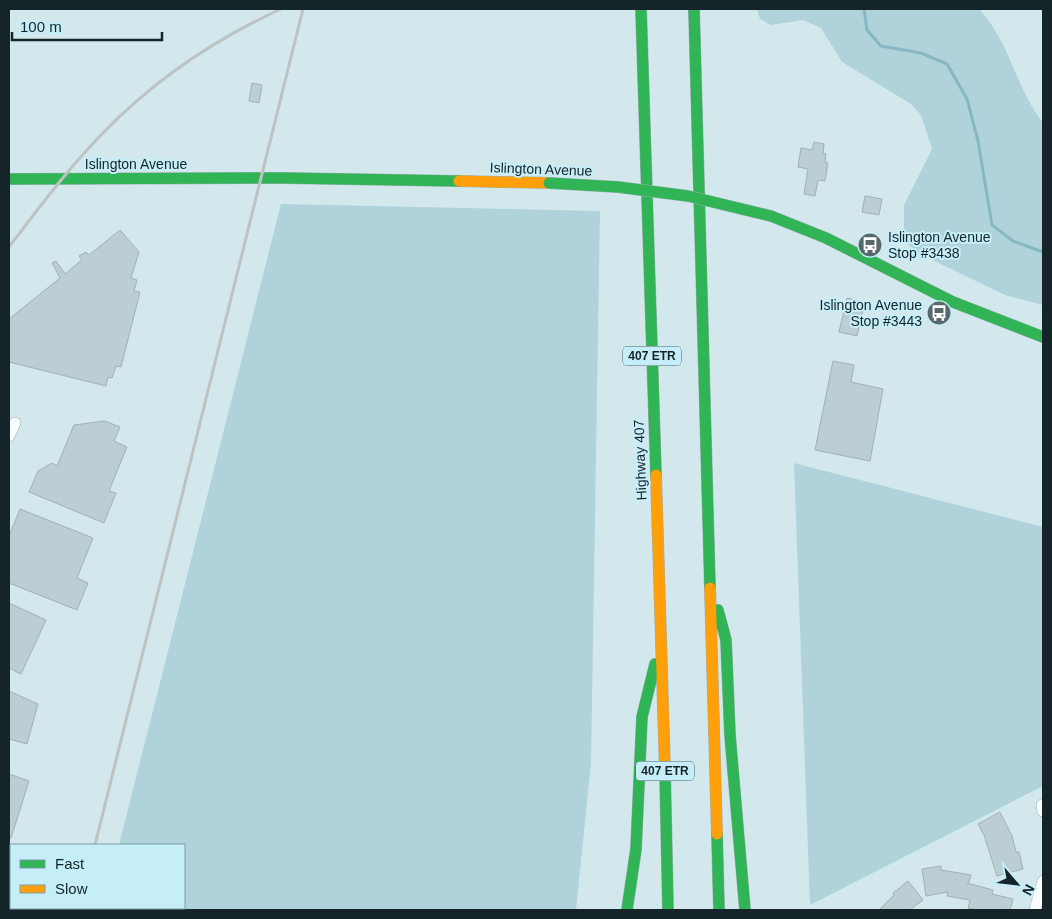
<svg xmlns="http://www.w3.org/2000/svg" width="1052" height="919" font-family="Helvetica,sans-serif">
<rect width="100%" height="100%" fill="#d2e8ed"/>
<g fill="#b0d2db">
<path d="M 757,9 L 979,9 C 1011,44 1014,85 1043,123 L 1043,305 L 1005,295 L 918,253 L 904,240 L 904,205 L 932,149 L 921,115 L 911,104 L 842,62 L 821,28 L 803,20 L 771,25 L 760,19 Z"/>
<path d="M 281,204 L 600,211 L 591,763 L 576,910 L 102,910 L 103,908 L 184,908 L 184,845 L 119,845 Z"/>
<path d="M 794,463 L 1043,527 L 1043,786 L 810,905 Z"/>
</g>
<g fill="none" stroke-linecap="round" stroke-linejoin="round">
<path stroke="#88b7c4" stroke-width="3" d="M 864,9 L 867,30 L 881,46 L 921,53 L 947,64 L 967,99 L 978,141 L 992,225 L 1013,241 L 1043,252"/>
</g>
<g fill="#baced3" stroke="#a0b1b5">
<path d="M 252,83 L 262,85 L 259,103 L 249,101 Z"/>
<path d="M 814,142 L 824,144 L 823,153 L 826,154 L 825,163 L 828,163 L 825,181 L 818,180 L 815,196 L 804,194 L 808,169 L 798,167 L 801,148 L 812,150 Z"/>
<path d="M 865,196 L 882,199 L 879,215 L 862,212 Z"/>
<path d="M 120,230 L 139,252 L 131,278 L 137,280 L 134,291 L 140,292 L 121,367 L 116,366 L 112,378 L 108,377 L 106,386 L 9,362 L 9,319 L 60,278 L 52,263 L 56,261 L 65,274 L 82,260 L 79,256 L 86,252 L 89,255 Z"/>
<path d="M 847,298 L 865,302 L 857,336 L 839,332 Z"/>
<path d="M 833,361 L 854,365 L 851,382 L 883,389 L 870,461 L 815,450 Z"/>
<path d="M 105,421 L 120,427 L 114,441 L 127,447 L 109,491 L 116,493 L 104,523 L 29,492 L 38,471 L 52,463 L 57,466 L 74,425 Z"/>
<path d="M 20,509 L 93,538 L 77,578 L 88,583 L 77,610 L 9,583 L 9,536 Z"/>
<path d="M 9,603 L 46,620 L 21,674 L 9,668 Z"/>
<path d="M 9,691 L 38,704 L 27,744 L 9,739 Z"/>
<path d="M 9,774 L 29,781 L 11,838 L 9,838 Z"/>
<path d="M 1000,812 L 1012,836 L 1016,852 L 1019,852 L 1023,869 L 997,876 L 984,835 L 978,824 Z"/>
<path d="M 941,866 L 941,870 L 971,875 L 969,882 L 967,883 L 993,890 L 992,894 L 1013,899 L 1010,910 L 978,910 L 968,908 L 970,900 L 947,896 L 948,892 L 926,896 L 922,869 Z"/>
<path d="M 908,881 L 923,900 L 910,910 L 879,910 L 894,895 L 893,893 Z"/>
</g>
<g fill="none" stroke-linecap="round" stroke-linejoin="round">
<defs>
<g id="street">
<path d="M 9,436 L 15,423"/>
<path d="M 1042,805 L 1043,811"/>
<path d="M 1035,910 L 1043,881"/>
</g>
<g id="fast">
<path d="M 641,9 L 656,475"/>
<path d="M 694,9 L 710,588"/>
<path d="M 9,179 L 284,178 L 459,181"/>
<path d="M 771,216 L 826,238 L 953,302 L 1043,337"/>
<path d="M 718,610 L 726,640 L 730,735 L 745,910"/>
<path d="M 665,771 L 668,910"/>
<path d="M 717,834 L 719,910"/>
<path d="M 627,910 L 636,849 L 642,717 L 655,664"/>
</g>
<g id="slow">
<path d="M 459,181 L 549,183"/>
<path d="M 656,475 L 665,771"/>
<path d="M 710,588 L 717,834"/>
</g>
</defs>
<use href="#street" stroke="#9fb0b5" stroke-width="12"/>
<use href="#fast" stroke="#9fb0b5" stroke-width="12"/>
<use href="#slow" stroke="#9fb0b5" stroke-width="12"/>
<use href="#street" stroke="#f8fcfc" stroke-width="11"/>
<use href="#fast" stroke="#30b455" stroke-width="11"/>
<use href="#slow" stroke="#ff9f0a" stroke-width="11"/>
<g stroke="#bdc3c3" stroke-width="3">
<path d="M 9,247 C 38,209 67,170 101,135 C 152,82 213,40 281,9"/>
<path d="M 95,845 L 303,9"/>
<path d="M 72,910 L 73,908"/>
</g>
<defs>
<path id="fast-bridge" d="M 549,183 L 618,187 L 688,196 L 771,216"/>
</defs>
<use href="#fast-bridge" stroke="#9fb0b5" stroke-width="12" stroke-linecap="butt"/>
<use href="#fast-bridge" stroke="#30b455" stroke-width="11"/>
</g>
<defs>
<symbol id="bus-disc" viewBox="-11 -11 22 22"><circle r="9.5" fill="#57696d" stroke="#c6eef9"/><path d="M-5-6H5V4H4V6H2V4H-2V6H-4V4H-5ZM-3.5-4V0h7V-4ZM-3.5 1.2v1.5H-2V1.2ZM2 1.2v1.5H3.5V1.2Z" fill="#fff"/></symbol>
</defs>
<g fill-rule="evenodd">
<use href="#bus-disc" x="856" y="231" width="28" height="28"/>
<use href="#bus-disc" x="925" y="299" width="28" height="28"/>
</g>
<g text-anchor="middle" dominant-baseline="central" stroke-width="4" stroke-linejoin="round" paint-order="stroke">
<g fill="#c6eef9" stroke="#4a6167" stroke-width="1">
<rect x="623" y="346.5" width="58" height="19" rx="4"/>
<rect x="636" y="761.5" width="58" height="19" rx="4"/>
</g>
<g font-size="12" font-weight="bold" fill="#152428">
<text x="652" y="356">407 ETR</text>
<text x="665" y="771">407 ETR</text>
</g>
<g font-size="14" fill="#152428" stroke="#c6eef9">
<text x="136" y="164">Islington Avenue</text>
<text transform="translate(541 169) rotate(2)">Islington Avenue</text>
<text transform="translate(640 460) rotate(-92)">Highway 407</text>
</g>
<g font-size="14" fill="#152428" stroke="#c6eef9" text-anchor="start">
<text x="888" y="237">Islington Avenue<tspan x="888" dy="16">Stop #3438</tspan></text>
<text x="922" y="305" text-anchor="end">Islington Avenue<tspan x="922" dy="16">Stop #3443</tspan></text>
</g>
</g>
<rect width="1052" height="919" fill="none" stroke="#152428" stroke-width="20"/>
<rect x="10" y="844" width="175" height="65" fill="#c6eef9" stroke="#7f9da5"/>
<rect x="20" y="860" width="25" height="8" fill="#30b455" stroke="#7f9da5"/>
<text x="55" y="869" font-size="15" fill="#152428">Fast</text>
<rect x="20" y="885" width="25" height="8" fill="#ff9f0a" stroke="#7f9da5"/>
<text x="55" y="894" font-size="15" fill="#152428">Slow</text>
<g transform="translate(1017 884) rotate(118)" stroke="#c6eef9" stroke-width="4" paint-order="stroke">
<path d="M0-4L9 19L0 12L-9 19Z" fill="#152428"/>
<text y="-8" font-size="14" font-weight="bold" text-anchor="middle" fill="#152428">N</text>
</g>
<path d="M12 32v8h150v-8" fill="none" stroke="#152428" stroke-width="2.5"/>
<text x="20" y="32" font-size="15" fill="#152428" stroke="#c6eef9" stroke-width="4" paint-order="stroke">100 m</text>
</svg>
